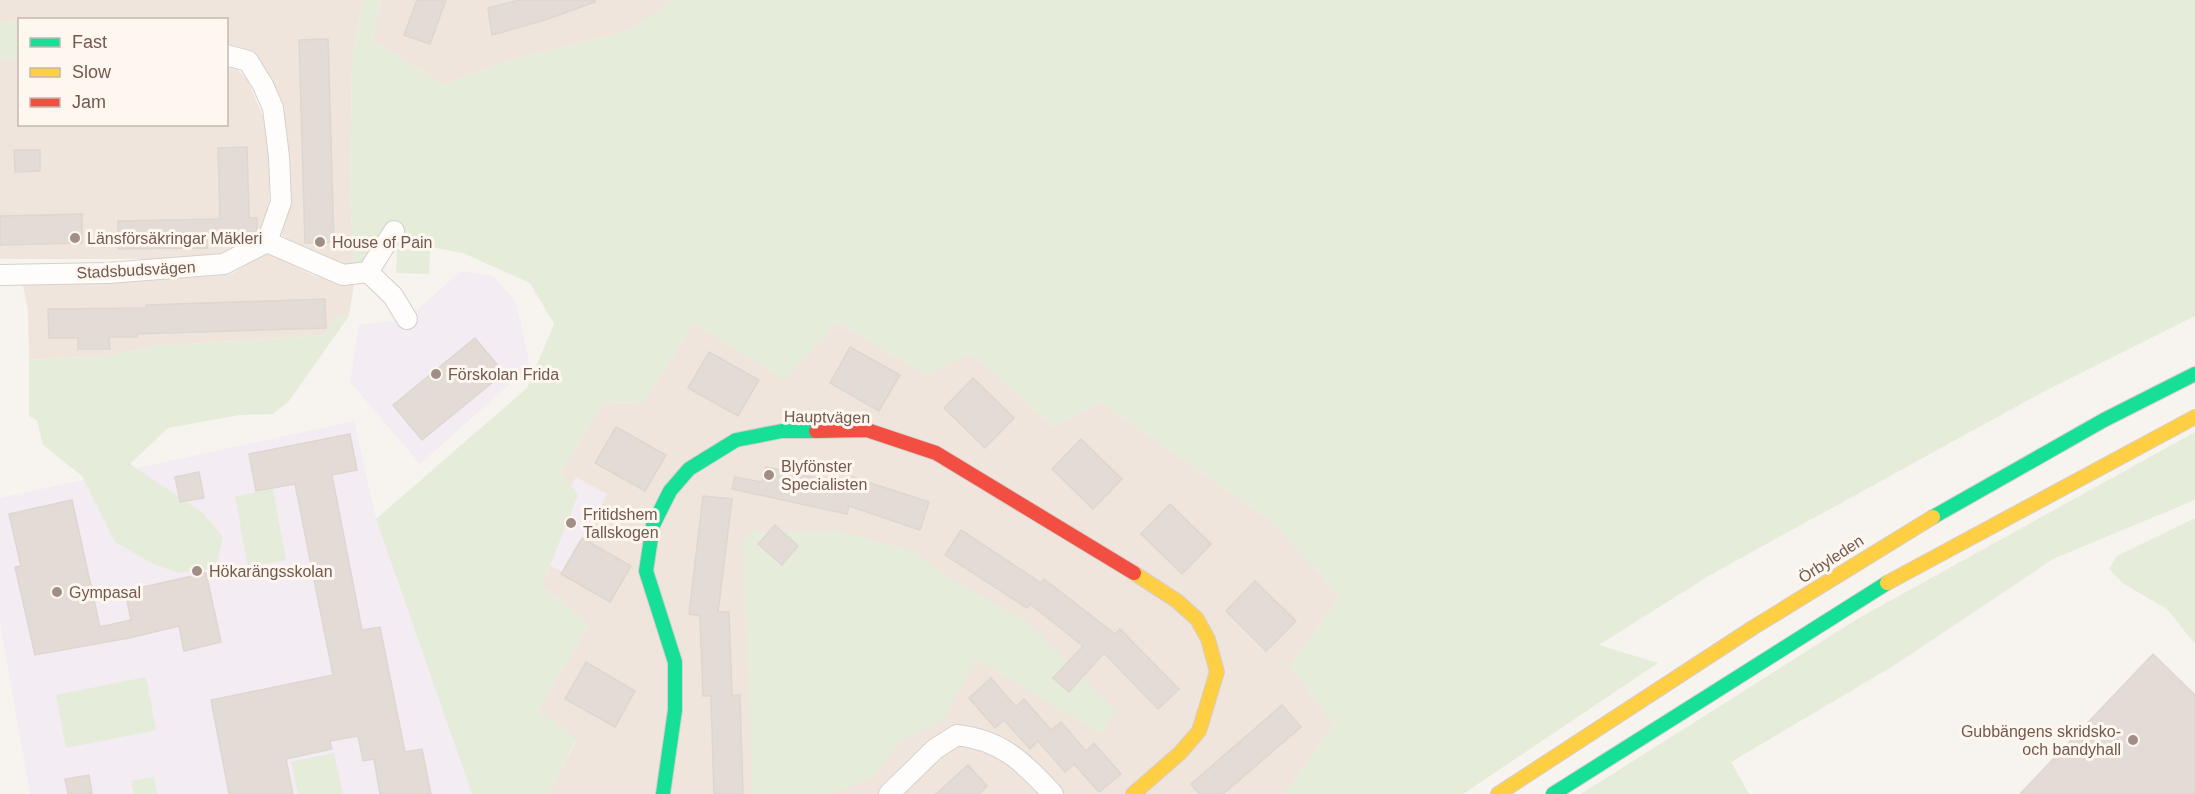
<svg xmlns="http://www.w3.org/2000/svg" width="2195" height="794" font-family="Helvetica,sans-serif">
<rect width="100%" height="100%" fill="#f7f3ee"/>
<g fill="#efe5dc">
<path d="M 0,0 L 363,0 L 352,62 L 350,195 L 354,266 L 308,256 L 282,235 L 288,202 L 253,57 L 227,44 L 226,20 L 20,20 L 19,23 L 0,22 Z"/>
<path d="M 381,0 L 672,0 L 672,2 L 629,31 L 506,61 L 444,85 L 372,40 Z"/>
<path d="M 0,60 L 19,60 L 20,124 L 226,124 L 227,65 L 237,69 L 248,81 L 264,119 L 271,161 L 269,201 L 261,235 L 244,246 L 210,259 L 0,259 Z"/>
<path d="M 266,252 L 315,276 L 354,284 L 349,316 L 335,316 L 324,335 L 160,346 L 105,356 L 29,360 L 28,310 L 22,281 L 218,276 L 233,273 Z"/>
<path d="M 837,322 L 928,375 L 970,353 L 1054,427 L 1101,402 L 1270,520 L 1340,596 L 1290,666 L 1334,724 L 1285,794 L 548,794 L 577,740 L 538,711 L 589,624 L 542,586 L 578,496 L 561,473 L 603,402 L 643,403 L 694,323 L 784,379 Z"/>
</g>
<g fill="#f3ecf3">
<path d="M 461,271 L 493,276 L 516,302 L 530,366 L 420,464 L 350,382 L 359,325 L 407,319 Z"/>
<path d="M 354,421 L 376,519 L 472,794 L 30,794 L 0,623 L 0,498 Z"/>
<path d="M 576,477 L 607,494 L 568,575 L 534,557 Z"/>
</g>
<g fill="#e6ecda">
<path d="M 363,0 L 381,0 L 372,40 L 444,85 L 506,61 L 629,31 L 672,0 L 2195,0 L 2195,316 L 2041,393 L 1710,575 L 1599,645 L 1658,663 L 1463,794 L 1285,794 L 1334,724 L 1290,666 L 1340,596 L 1270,520 L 1101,402 L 1054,427 L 970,353 L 928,375 L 837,322 L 784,380 L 694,323 L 643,403 L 603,402 L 561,473 L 578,495 L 542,586 L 589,624 L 538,711 L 577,739 L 548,794 L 472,794 L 376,519 L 527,388 L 554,324 L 530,283 L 463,253 L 398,241 L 354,266 L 350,195 L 352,62 Z"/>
<path d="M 0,22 L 19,23 L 19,60 L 0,60 Z"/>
<path d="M 397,249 L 430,251 L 429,274 L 396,273 Z"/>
<path d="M 335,316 L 349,316 L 289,401 L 273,414 L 240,415 L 168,428 L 130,464 L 203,513 L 223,537 L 216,568 L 179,573 L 153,564 L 115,542 L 82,476 L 43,445 L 37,420 L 29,416 L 29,360 L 105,356 L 160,346 L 324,335 Z"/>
<path d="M 2195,432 L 2195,500 L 2053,559 L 1898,663 L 1731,762 L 1749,794 L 1581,794 L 1859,618 Z"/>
<path d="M 273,489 L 286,560 L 248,567 L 235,496 Z"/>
<path d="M 2195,518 L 2195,644 L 2167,609 L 2124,584 L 2109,569 L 2117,556 Z"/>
<path d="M 752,531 L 840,531 L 913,551 L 946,576 L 1028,622 L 1116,711 L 1101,734 L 976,659 L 944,719 L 900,742 L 872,778 L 828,794 L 753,794 L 743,543 Z"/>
<path d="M 146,677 L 156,730 L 66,748 L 56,695 Z"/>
<path d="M 334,753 L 343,794 L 298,794 L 291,762 Z"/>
<path d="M 154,777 L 157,794 L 134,794 L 131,781 Z"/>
</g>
<g fill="#e3dbd5" stroke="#dfd6d0" stroke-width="1.5">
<path d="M 417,0 L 446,0 L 430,44 L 404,35 Z"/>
<path d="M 519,0 L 595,0 L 595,2 L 545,20 L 492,35 L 488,8 Z"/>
<path d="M 328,39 L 334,242 L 305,243 L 299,40 Z"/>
<path d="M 247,147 L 249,218 L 257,218 L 257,232 L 207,233 L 207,248 L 118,249 L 118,221 L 220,219 L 218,148 Z"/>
<path d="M 14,150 L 40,150 L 40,171 L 15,172 Z"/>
<path d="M 82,214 L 82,243 L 0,245 L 0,216 Z"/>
<path d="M 325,299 L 326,328 L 137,334 L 137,337 L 109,337 L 110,349 L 78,349 L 78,338 L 49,338 L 48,309 L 146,308 L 146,305 Z"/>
<path d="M 475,338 L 504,373 L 422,440 L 393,405 Z"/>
<path d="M 850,347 L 900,375 L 879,411 L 830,383 Z"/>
<path d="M 709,352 L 759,380 L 738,416 L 688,388 Z"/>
<path d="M 973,378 L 1014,418 L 985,448 L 944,408 Z"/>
<path d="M 616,427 L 666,455 L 645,491 L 595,463 Z"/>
<path d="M 350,434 L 357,470 L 332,475 L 362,630 L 380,627 L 405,752 L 422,749 L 431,794 L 380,794 L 374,759 L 363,761 L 358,736 L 330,741 L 332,749 L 286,759 L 293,794 L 229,794 L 211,700 L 333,675 L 295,484 L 256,491 L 249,454 Z"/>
<path d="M 1081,439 L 1122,479 L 1093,509 L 1052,469 Z"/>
<path d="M 766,467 L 849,485 L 852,477 L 929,502 L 920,530 L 849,506 L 847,514 L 732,489 L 735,477 L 762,482 Z"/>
<path d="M 199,472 L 204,498 L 180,502 L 175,477 Z"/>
<path d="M 703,496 L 732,499 L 718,612 L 729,612 L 732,695 L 740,695 L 743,794 L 714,794 L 711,696 L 703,696 L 700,616 L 689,614 Z"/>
<path d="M 72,500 L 100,627 L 131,620 L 125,591 L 206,573 L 221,642 L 184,651 L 179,626 L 129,638 L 35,655 L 15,567 L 21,566 L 9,514 Z"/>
<path d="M 1170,504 L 1211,544 L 1182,574 L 1141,534 Z"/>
<path d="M 775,525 L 798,546 L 782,565 L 758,544 Z"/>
<path d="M 961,530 L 1041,583 L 1044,579 L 1115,634 L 1120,629 L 1179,689 L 1158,709 L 1104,653 L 1069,692 L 1053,678 L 1083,646 L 1030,604 L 1027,608 L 945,555 Z"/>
<path d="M 582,538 L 631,566 L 610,602 L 561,574 Z"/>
<path d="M 1255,581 L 1296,621 L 1266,651 L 1226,611 Z"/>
<path d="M 2153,654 L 2195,695 L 2195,794 L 2020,794 Z"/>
<path d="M 586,662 L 635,691 L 615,727 L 565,699 Z"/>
<path d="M 991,678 L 1016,707 L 1024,699 L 1051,730 L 1061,722 L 1086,751 L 1094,743 L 1121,774 L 1099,792 L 1074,764 L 1065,772 L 1038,741 L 1030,749 L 1004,720 L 995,728 L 969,698 Z"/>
<path d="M 1282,705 L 1301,727 L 1223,794 L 1199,794 L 1191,784 Z"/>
<path d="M 968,765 L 987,786 L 979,794 L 936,794 Z"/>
<path d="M 89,775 L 92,794 L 68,794 L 65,779 Z"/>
</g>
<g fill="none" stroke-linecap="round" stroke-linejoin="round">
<defs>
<g id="street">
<path d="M 226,55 L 248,61 L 263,85 L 273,108 L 279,157 L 281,202 L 267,242"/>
<path d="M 368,272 L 393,296 L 407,319"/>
<path d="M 0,275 L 108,273 L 224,264 L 267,242 L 343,275 L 368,272 L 394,231"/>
<path d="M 889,794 L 935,749 L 957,735 C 1002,740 1023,762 1053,794"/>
</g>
<g id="fast">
<path d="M 1933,517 L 2104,420 L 2195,374"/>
<path d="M 663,794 L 675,710 L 675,662 L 646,571 L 653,525 L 670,491 L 689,469 L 736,440 L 782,431 L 816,431"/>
<path d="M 1553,794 L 1887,583"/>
</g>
<g id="slow">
<path d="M 1887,583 L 2195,417"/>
<path d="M 1133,794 L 1180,753 L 1199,731 L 1217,672 L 1208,639 L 1197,619 L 1177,601 L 1134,573"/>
<path d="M 1498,794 L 1754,627 L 1933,517"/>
</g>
<path id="jam" d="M 816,431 L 867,430 L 936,453 L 1134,573"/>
</defs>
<use href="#street" stroke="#d6d0cc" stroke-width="22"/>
<use href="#fast" stroke="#d6ceca" stroke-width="16"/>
<use href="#slow" stroke="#d6ceca" stroke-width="16"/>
<use href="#jam" stroke="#d6ceca" stroke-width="16"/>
<use href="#street" stroke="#fefdfc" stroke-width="20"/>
<use href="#fast" stroke="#16e098" stroke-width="14"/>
<use href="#slow" stroke="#ffcf43" stroke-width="14"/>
<use href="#jam" stroke="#f24e42" stroke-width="14"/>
</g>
<g fill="#a18f87" stroke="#fdf7f0" stroke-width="2">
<circle cx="75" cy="238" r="6"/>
<circle cx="320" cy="242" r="6"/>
<circle cx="436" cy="374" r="6"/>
<circle cx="769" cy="475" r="6"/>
<circle cx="571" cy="523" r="6"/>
<circle cx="197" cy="571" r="6"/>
<circle cx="57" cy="592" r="6"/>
<circle cx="2133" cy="740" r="6"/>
</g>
<g text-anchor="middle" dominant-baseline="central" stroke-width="6" stroke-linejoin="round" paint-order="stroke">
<g font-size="16" fill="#73594f" stroke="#fdf7f0" text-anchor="start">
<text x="87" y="238">Länsförsäkringar Mäkleri</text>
<text x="332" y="242">House of Pain</text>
<text x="448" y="374">Förskolan Frida</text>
<text x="781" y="466">Blyfönster<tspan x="781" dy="18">Specialisten</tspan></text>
<text x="583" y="514">Fritidshem<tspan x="583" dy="18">Tallskogen</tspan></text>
<text x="209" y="571">Hökarängsskolan</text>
<text x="69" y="592">Gympasal</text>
<text x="2121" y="731" text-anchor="end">Gubbängens skridsko-<tspan x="2121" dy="18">och bandyhall</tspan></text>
</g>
<g font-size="16" fill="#73594f" stroke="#fdf7f0">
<text transform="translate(136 270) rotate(-3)">Stadsbudsvägen</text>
<text transform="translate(827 417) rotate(1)">Hauptvägen</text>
<text transform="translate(1831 559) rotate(-33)">Örbyleden</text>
</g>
</g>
<rect x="18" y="18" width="210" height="108" fill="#fdf7f0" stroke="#c6b8b0" stroke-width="1.5"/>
<rect x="30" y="38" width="30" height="9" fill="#16e098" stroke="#c6b8b0" stroke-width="1.5"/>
<text x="72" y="48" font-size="18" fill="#73594f">Fast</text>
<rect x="30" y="68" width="30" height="9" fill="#ffcf43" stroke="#c6b8b0" stroke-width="1.5"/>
<text x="72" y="78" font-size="18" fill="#73594f">Slow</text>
<rect x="30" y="98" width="30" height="9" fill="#f24e42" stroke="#c6b8b0" stroke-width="1.5"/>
<text x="72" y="108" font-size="18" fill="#73594f">Jam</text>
</svg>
